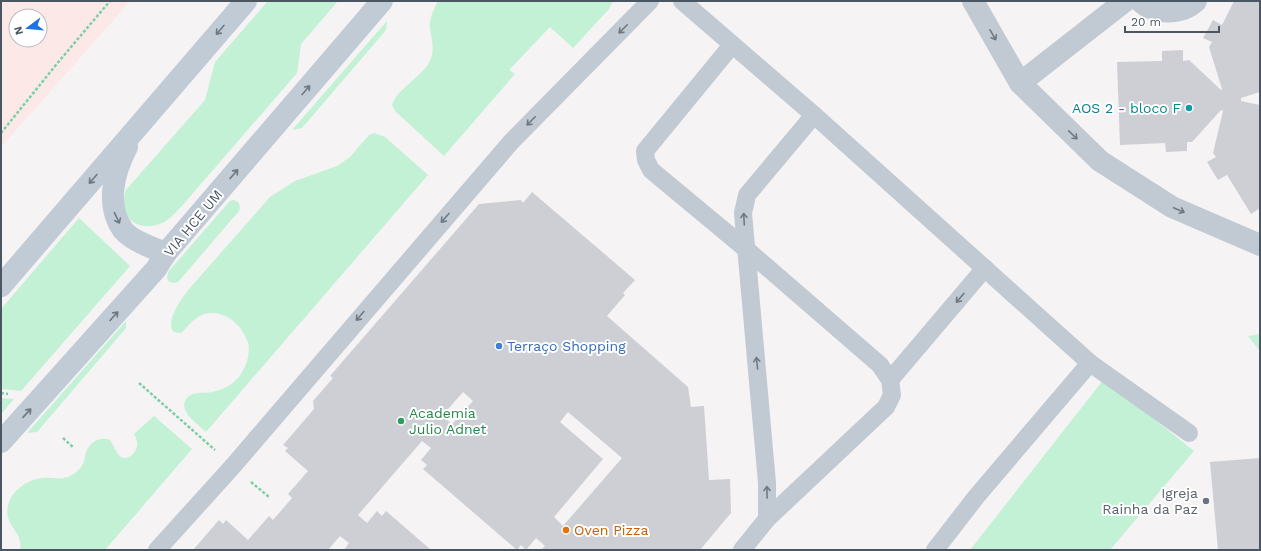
<svg xmlns="http://www.w3.org/2000/svg" width="1261" height="551" font-family="'Work Sans',sans-serif">
<rect width="100%" height="100%" fill="#f5f3f3"/>
<path fill="#fce8e6" fill-rule="evenodd" d="M 1,1 L 130,1 L 1,147 ZM 16,16 L 40,16 L 40,40 L 16,40 Z"/>
<g fill="#c3f1d5">
<path d="M 268,1 L 338,1 L 301,44 L 297,73 L 181,207 C 175,213 169,220 162,223 C 137,234 116,215 126,190 L 205,100 L 215,62 Z"/>
<path d="M 438,1 L 613,1 L 609,9 L 573,48 L 550,27 L 509,70 L 515,74 L 444,156 L 395,111 L 392,105 C 398,87 425,76 431,58 C 435,47 431,38 430,27 C 429,18 434,9 438,1 Z"/>
<path d="M 387,21 L 386,30 L 302,128 L 292,130 Z"/>
<path d="M 374,133 L 385,137 L 428,175 L 206,432 C 199,425 180,413 185,401 C 190,390 204,394 212,392 C 222,390 232,385 239,377 C 246,368 252,351 247,340 C 241,325 227,312 210,313 C 196,314 190,325 181,333 L 174,332 C 164,322 182,298 189,289 L 270,197 L 295,181 L 337,166 L 350,157 L 369,135 Z"/>
<path d="M 233,200 C 239,201 241,205 239,211 L 178,282 L 175,283 L 169,282 L 167,278 L 168,272 L 230,201 Z"/>
<path d="M 79,218 L 130,266 L 1,414 L 1,398 L 14,399 L 21,391 L 1,389 L 1,309 Z"/>
<path d="M 126,321 L 126,328 L 37,432 L 27,433 Z"/>
<path d="M 1260,334 L 1260,351 L 1248,336 Z"/>
<path d="M 1104,379 L 1194,451 L 1110,550 L 970,550 Z"/>
<path d="M 154,416 L 192,449 L 105,550 L 20,550 C 24,530 1,526 9,502 C 14,489 29,479 43,478 C 53,477 62,481 72,475 C 76,473 81,468 83,464 C 85,460 85,456 86,452 C 90,442 100,436 110,440 C 114,445 115,453 121,457 C 128,461 136,453 137,446 C 138,441 136,438 134,434 Z"/>
</g>
<g fill="#cdcfd5" fill-rule="evenodd">
<path d="M 1234,1 L 1260,1 L 1260,92 L 1241,98 L 1241,101 L 1260,105 L 1260,208 L 1251,214 L 1227,175 L 1218,180 L 1207,162 L 1216,157 L 1213,153 L 1223,111 L 1221,110 L 1192,142 L 1187,142 L 1187,151 L 1166,152 L 1165,143 L 1120,145 L 1117,62 L 1162,61 L 1162,51 L 1183,50 L 1183,61 L 1189,60 L 1221,90 L 1222,89 L 1209,47 L 1212,42 L 1203,38 L 1213,20 L 1222,25 Z"/>
<path d="M 532,192 L 635,280 L 623,293 L 625,295 L 607,316 L 688,387 L 691,407 L 704,406 L 709,480 L 730,479 L 731,513 L 700,550 L 541,550 L 545,546 L 536,538 L 526,550 L 521,545 L 517,550 L 423,469 L 427,465 L 421,460 L 431,448 L 422,441 L 358,515 L 367,523 L 377,511 L 382,516 L 386,511 L 431,550 L 344,550 L 349,543 L 340,536 L 328,550 L 193,550 L 219,520 L 223,524 L 226,520 L 248,540 L 269,516 L 273,520 L 292,498 L 288,494 L 308,471 L 285,451 L 288,448 L 283,445 L 314,409 L 313,401 L 333,378 L 330,376 L 479,204 L 521,200 L 523,203 ZM 463,392 L 473,401 L 452,424 L 442,416 ZM 568,412 L 622,458 L 563,526 L 554,517 L 603,459 L 560,422 Z"/>
<path d="M 1260,458 L 1260,550 L 1218,550 L 1210,462 Z"/>
</g>
<g fill="none" stroke-linecap="round" stroke-linejoin="round">
<g stroke="#7ad0a6" stroke-width="2.5" stroke-dasharray="3 2" stroke-linecap="butt">
<path d="M 1,133 L 60,60 L 110,1"/>
<path d="M 139,383 L 215,450"/>
<path d="M 1,393 L 8,394"/>
<path d="M 63,438 L 74,448"/>
<path d="M 251,482 L 269,497"/>
</g>
<g stroke="#c1cad2" stroke-width="18">
<path d="M 682,1 L 814,115 L 1090,363 L 976,497 L 935,550"/>
<path d="M 732,45 L 645,151 L 646,160 L 651,170 L 746,249 L 880,365 L 890,380 L 892,395 L 886,407 L 767,519"/>
<path d="M 1090,363 L 1189,433"/>
<path d="M 890,380 L 985,268"/>
<path d="M 157,550 L 233,466 L 511,142 L 650,1"/>
<path d="M 742,550 L 767,519 L 767,483 L 743,213 L 747,195 L 814,115"/>
</g>
<g stroke="#c1cad2" stroke-width="22">
<path d="M 973,1 L 1020,83 L 1100,161 L 1172,207 L 1260,245"/>
<path d="M 1140,1 C 1154,15 1182,15 1196,1"/>
<path d="M 1020,83 L 1125,1"/>
</g>
<g stroke="#c1cbd6" stroke-width="22">
<path d="M 127,147 C 114,172 105,205 123,230 C 131,240 154,249 166,253"/>
<path d="M 1,286 L 246,1"/>
<path d="M 1,442 L 156,269 L 166,253 L 382,1"/>
</g>
</g>
<defs><path id="oneway-shaft" d="M-6 0H5M1.5-3L5.5 0L1.5 3" fill="none" stroke-width="1.6" stroke-linecap="round" stroke-linejoin="round"/></defs>
<g stroke="#6e7983">
<use href="#oneway-shaft" transform="translate(623 29) rotate(135)"/>
<use href="#oneway-shaft" transform="translate(993 35) rotate(60)"/>
<use href="#oneway-shaft" transform="translate(531 121) rotate(135)"/>
<use href="#oneway-shaft" transform="translate(1073 135) rotate(44)"/>
<use href="#oneway-shaft" transform="translate(1179 210) rotate(23)"/>
<use href="#oneway-shaft" transform="translate(445 218) rotate(131)"/>
<use href="#oneway-shaft" transform="translate(744 219) rotate(-93)"/>
<use href="#oneway-shaft" transform="translate(960 298) rotate(130)"/>
<use href="#oneway-shaft" transform="translate(360 316) rotate(131)"/>
<use href="#oneway-shaft" transform="translate(757 363) rotate(-96)"/>
<use href="#oneway-shaft" transform="translate(767 492) rotate(-91)"/>
</g>
<g stroke="#6e7984">
<use href="#oneway-shaft" transform="translate(220 30) rotate(131)"/>
<use href="#oneway-shaft" transform="translate(306 90) rotate(-50)"/>
<use href="#oneway-shaft" transform="translate(234 174) rotate(-49)"/>
<use href="#oneway-shaft" transform="translate(93 179) rotate(131)"/>
<use href="#oneway-shaft" transform="translate(117 218) rotate(64)"/>
<use href="#oneway-shaft" transform="translate(114 316) rotate(-48)"/>
<use href="#oneway-shaft" transform="translate(27 413) rotate(-47)"/>
</g>
<circle fill="#0f9aa8" stroke="#fff" stroke-width="1.5" cx="1189" cy="108" r="4"/>
<circle fill="#3f7fe0" stroke="#fff" stroke-width="1.5" cx="499" cy="346" r="4"/>
<circle fill="#2e9e5b" stroke="#fff" stroke-width="1.5" cx="401" cy="421" r="4"/>
<circle fill="#6b7280" stroke="#fff" stroke-width="1.5" cx="1206" cy="501" r="4"/>
<circle fill="#e8710a" stroke="#fff" stroke-width="1.5" cx="566" cy="530" r="4"/>
<g text-anchor="middle" dominant-baseline="central" stroke-width="4" stroke-linejoin="round" paint-order="stroke">
<g font-size="14" fill="#0d838f" stroke="#fff" text-anchor="end">
<text x="1181" y="108">AOS 2 - bloco F</text>
</g>
<g font-size="14" fill="#4a5661" stroke="#fff">
<text transform="translate(193 223) rotate(-50)">VIA HCE UM</text>
</g>
<g font-size="14" fill="#366cbe" stroke="#fff" text-anchor="start">
<text x="507" y="346">Terraço Shopping</text>
</g>
<g font-size="14" fill="#27864d" stroke="#fff" text-anchor="start">
<text x="409" y="413">Academia<tspan x="409" dy="16">Julio Adnet</tspan></text>
</g>
<g font-size="14" fill="#5b616d" stroke="#fff" text-anchor="end">
<text x="1198" y="493">Igreja<tspan x="1198" dy="16">Rainha da Paz</tspan></text>
</g>
<g font-size="14" fill="#c56008" stroke="#fff" text-anchor="start">
<text x="574" y="530">Oven Pizza</text>
</g>
</g>
<rect width="1261" height="551" fill="none" stroke="#4a5661" stroke-width="4"/>
<g transform="translate(28 28) rotate(254)"><circle r="19" fill="#ffffff" stroke="#b7bbc0"/>
<path d="M0-3L7 15L0 10L-7 15Z" fill="#1a73e8"/>
<text y="-6" font-size="11" font-weight="bold" text-anchor="middle" fill="#4a5661">N</text>
</g>
<path d="M1125 26v6h94v-6" fill="none" stroke="#4a5661" stroke-width="2"/>
<text x="1131" y="26" font-size="12" fill="#4a5661" stroke="#ffffff" stroke-width="3" paint-order="stroke">20 m</text>
</svg>
